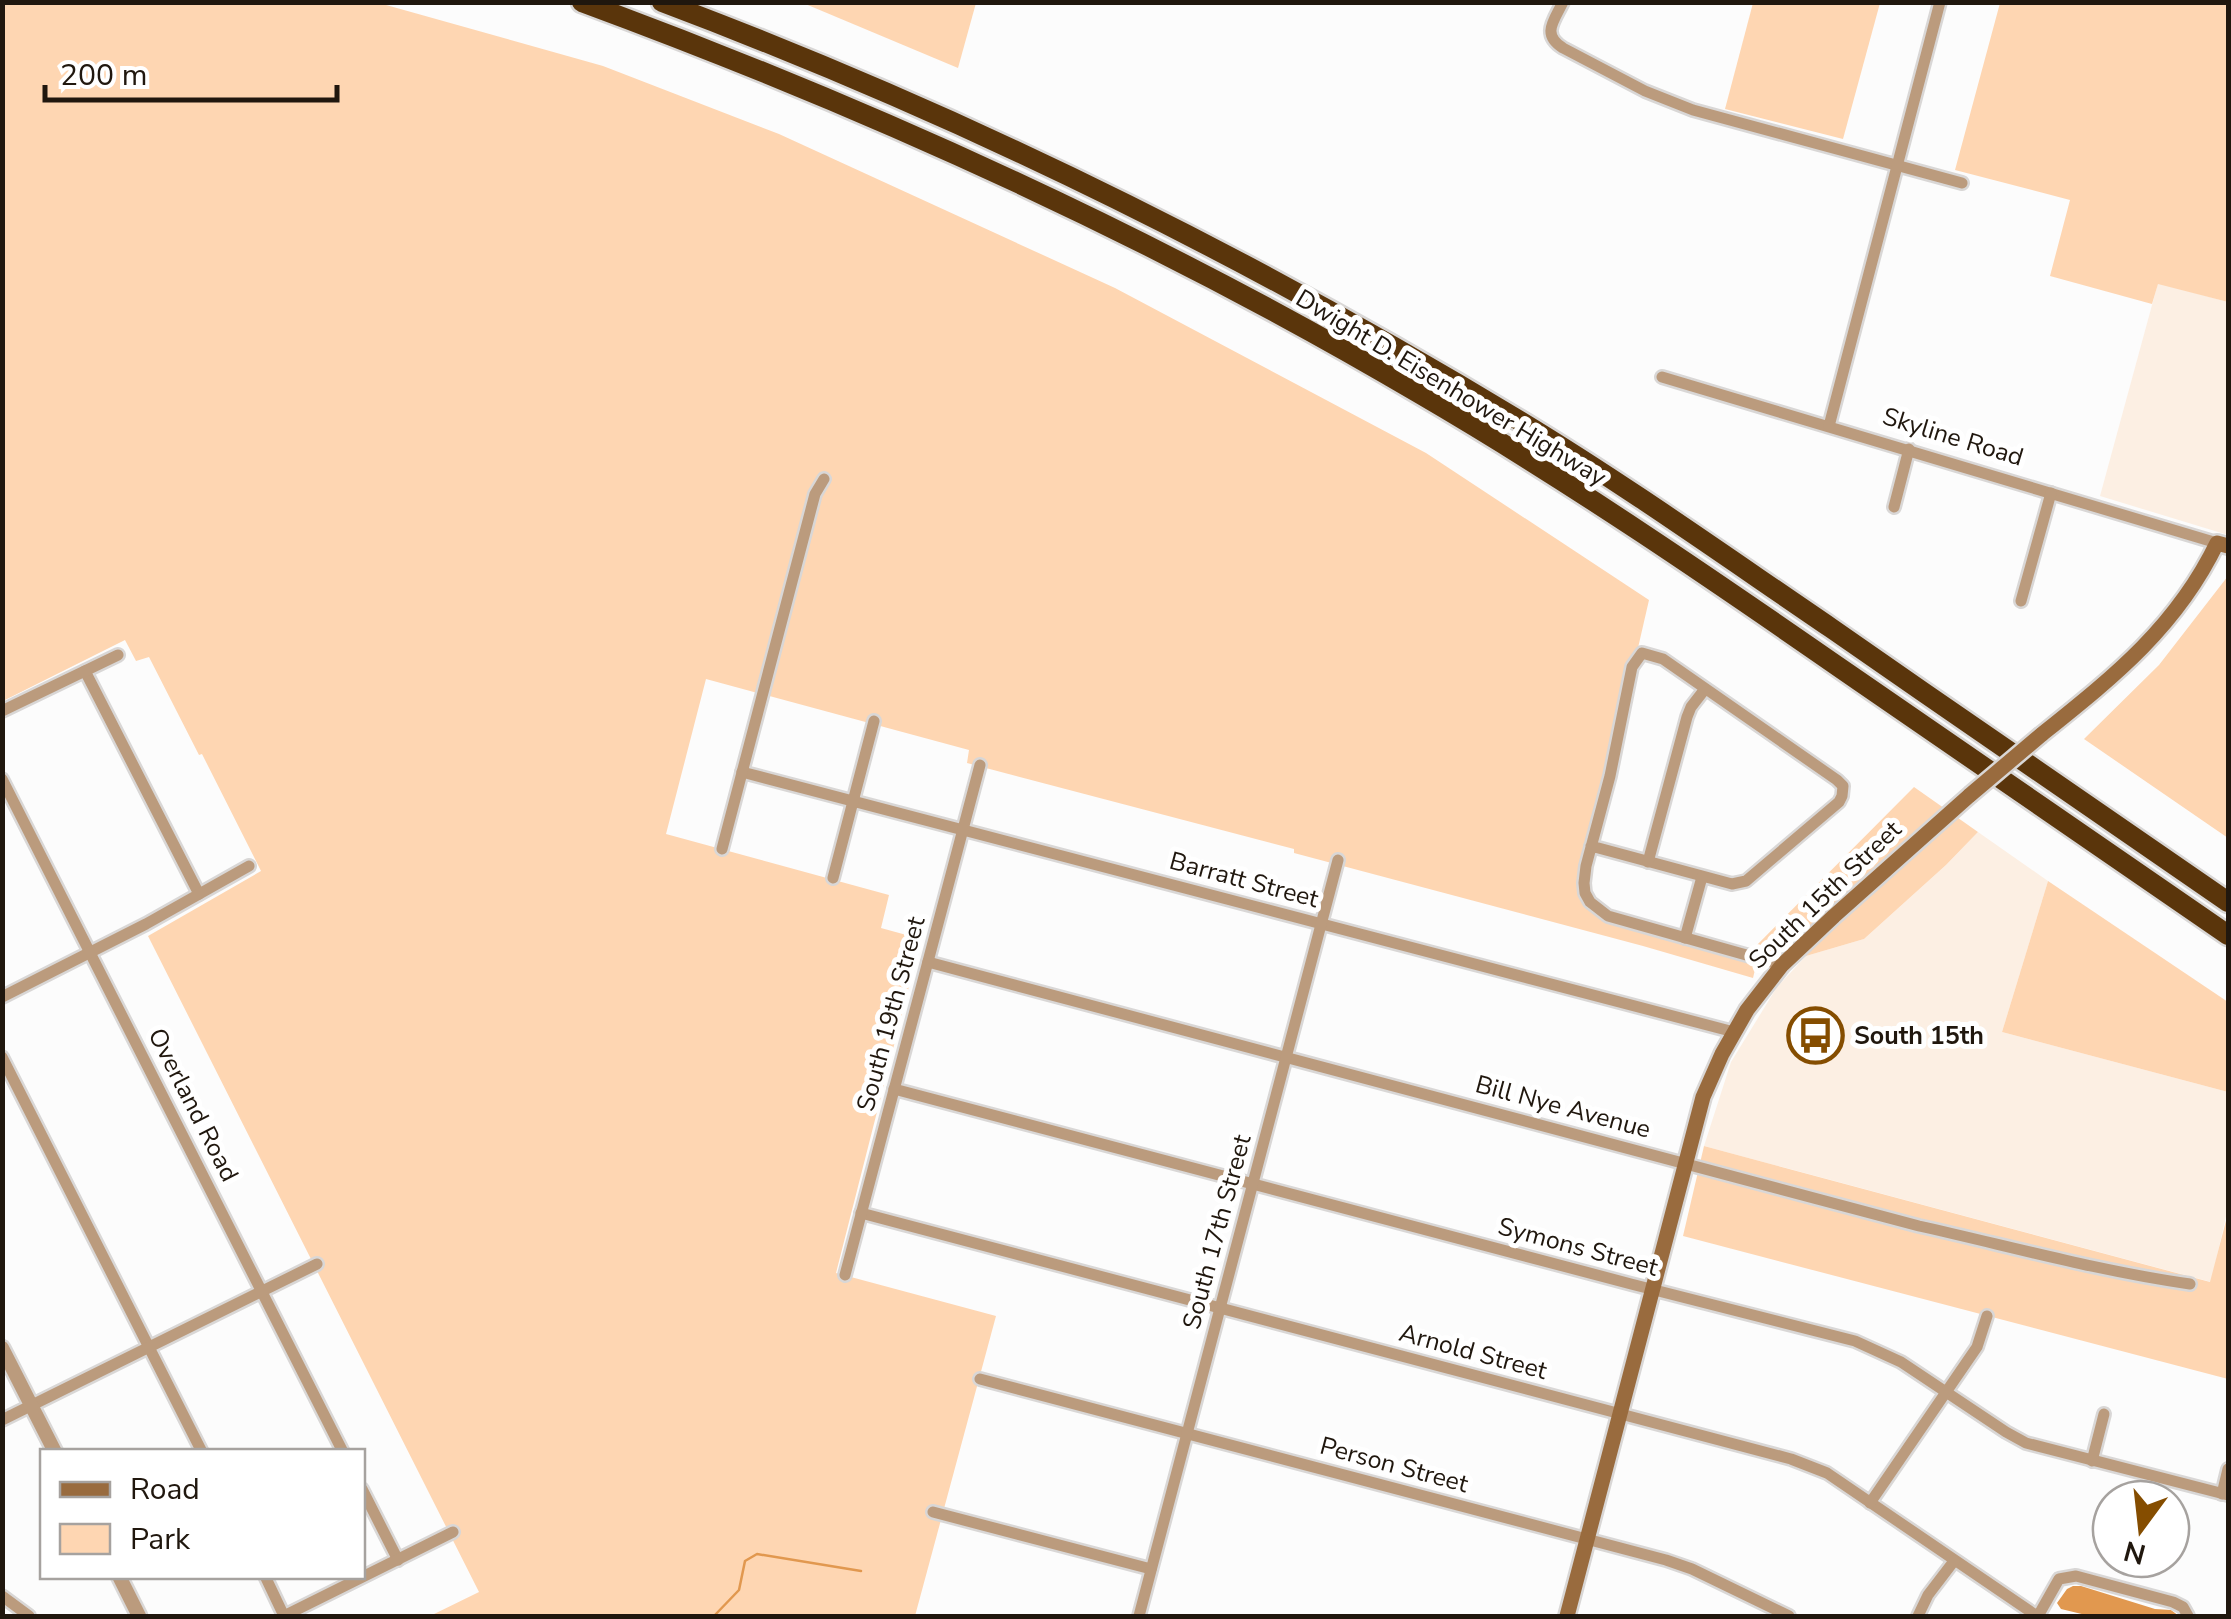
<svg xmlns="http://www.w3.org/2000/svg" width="2231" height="1619" font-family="'Nunito Sans',sans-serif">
<rect width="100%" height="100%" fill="#fcfcfc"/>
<g fill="#fcefe3">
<path d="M 2158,283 L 2228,302 L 2228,535 L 2100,496 Z"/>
<path d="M 1978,832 L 2048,881 L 2002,1032 L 2228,1092 L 2228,1208 L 2211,1282 L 1704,1146 L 1731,1062 L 1777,987 L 1806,956 L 1864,939 L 1946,865 Z"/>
</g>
<g fill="#fed6b2">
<path d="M 3,3 L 379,3 L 603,66 L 779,134 L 1115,288 L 1426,453 L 1649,600 L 1584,883 L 1598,910 L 1750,952 L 1914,787 L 1978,832 L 1946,865 L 1864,939 L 1806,956 L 1759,953 L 1753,978 L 1643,946 L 1294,853 L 1294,849 L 967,763 L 969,750 L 706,679 L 666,834 L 889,895 L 881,928 L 921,939 L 836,1273 L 996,1316 L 915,1616 L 430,1616 L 479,1592 L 148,936 L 261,871 L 202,754 L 199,755 L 149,657 L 136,661 L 125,640 L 3,701 Z"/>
<path d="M 803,3 L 976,3 L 958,68 Z"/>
<path d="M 1753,3 L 1880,3 L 1843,139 L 1725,109 Z"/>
<path d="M 2000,3 L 2228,3 L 2228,302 L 2158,284 L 2152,304 L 2050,276 L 2070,200 L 1955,170 Z"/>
<path d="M 2228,576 L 2228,838 L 2084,739 L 2159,665 Z"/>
<path d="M 2048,881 L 2228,1002 L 2228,1092 L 2002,1032 Z"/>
<path d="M 1704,1146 L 2210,1282 L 2228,1213 L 2228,1379 L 1683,1236 Z"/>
</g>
<path fill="#e1984f" d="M 2073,1586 L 2081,1586 L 2155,1609 L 2171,1610 L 2179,1616 L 2090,1616 L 2061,1609 L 2057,1603 L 2067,1589 Z"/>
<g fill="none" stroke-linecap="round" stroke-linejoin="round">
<path stroke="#e1984f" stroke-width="2.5" d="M 714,1616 L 739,1590 L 745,1561 L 757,1554 L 861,1571"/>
<defs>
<g id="minor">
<path d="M 1563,2 C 1554,21 1541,34 1563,48 L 1645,91 L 1693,110 L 1962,183"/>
<path d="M 1662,377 L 2217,543"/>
<path d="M 1829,426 L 1940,2"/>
<path d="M 1894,507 L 1909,449"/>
<path d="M 2021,601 L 2051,493"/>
<path d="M 85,671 L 199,894"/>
<path d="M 2,711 L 118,655"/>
<path d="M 742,772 L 1734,1032"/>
<path d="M 2,779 L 343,1452"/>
<path d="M 1591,846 L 1732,884 L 1746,881 L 1839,802 L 1842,796 L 1843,786 L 1837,780 L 1663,659 L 1642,653 L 1632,667 L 1610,776 L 1586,866 L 1584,883 L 1585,893 L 1590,902 L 1608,916 L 1782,965"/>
<path d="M 722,849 L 815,494 L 824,479"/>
<path d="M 1648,862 L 1687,717 L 1691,707 L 1705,689"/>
<path d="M 833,878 L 874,721"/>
<path d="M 1685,938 L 1702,877"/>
<path d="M 928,962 L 1919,1226 C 2009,1246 2098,1271 2190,1284"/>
<path d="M 2,997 L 146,924 L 249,866"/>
<path d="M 2,1057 L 202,1452"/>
<path d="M 894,1089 L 1631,1284 L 1855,1341 L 1901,1362 L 2006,1432 L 2026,1443 L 2228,1495"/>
<path d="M 861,1213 L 1791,1459 L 1827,1473 L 2037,1616"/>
<path d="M 845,1275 L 980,765"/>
<path d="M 980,1379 L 1666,1560 L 1692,1569 L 1789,1616"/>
<path d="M 2,1420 L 317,1264"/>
<path d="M 2092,1461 L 2104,1414"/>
<path d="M 362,1489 L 398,1560"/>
<path d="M 2222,1494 L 2228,1469"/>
<path d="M 1870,1503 L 1977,1347 L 1987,1316"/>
<path d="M 933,1512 L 1151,1569"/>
<path d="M 265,1576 L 284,1616"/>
<path d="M 2,1596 L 29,1616"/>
<path d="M 284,1616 L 453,1532"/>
<path d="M 1139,1616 L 1338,860"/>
<path d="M 1918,1616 L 1928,1595 L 1954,1561"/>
<path d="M 2038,1616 L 2059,1579 L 2076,1576 L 2173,1602 L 2183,1607 L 2188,1616"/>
</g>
<g id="tertiary">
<path d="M 2,1348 L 55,1452"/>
<path d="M 119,1576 L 139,1616"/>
</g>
<g id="secondary">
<path d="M 2041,735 C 2112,678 2176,628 2217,543 L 2228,546"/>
<path d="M 1567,1616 L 1703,1097 L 1722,1054 L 1747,1010 L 1782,965 L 1834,916 L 1970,795"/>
</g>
<g id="motorway">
<path d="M 582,2 C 872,109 1154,237 1420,394 C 1571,482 1715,581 1859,681 C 1982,766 2105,850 2228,935"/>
<path d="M 662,2 C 960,114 1248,256 1520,421 C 1627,486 1728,558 1831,628 C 1963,720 2096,811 2228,902"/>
</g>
</defs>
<use href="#minor" stroke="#d9d7d6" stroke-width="16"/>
<use href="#tertiary" stroke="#d9d7d6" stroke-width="19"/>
<use href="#secondary" stroke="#d9d7d6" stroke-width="20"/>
<use href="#motorway" stroke="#d9d7d6" stroke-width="25"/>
<use href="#minor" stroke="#bb9b7d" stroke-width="11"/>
<use href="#tertiary" stroke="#bb9b7d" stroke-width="14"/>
<use href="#secondary" stroke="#996b3e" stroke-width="15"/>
<use href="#motorway" stroke="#5a350b" stroke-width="20"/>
<defs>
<path id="secondary-bridge" d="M 1970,795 L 2041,735"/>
</defs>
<use href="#secondary-bridge" stroke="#d9d7d6" stroke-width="20" stroke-linecap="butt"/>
<use href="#secondary-bridge" stroke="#996b3e" stroke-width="15"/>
</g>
<defs>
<symbol id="bus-ring" viewBox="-11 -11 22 22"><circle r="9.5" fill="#fff" stroke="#854d00" stroke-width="1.5"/><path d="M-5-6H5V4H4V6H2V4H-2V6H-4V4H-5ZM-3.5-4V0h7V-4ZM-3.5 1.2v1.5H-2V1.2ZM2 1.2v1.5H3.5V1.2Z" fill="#854d00"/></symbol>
</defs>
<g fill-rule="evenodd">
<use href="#bus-ring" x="1784" y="1004" width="63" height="63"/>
</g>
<g text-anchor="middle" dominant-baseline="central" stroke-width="10" stroke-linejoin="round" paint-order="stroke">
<g font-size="25" fill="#20170e" stroke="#fff">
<text transform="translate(1451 388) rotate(31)">Dwight D. Eisenhower Highway</text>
<text transform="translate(1953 437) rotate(17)">Skyline Road</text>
<text transform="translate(1244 880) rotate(15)">Barratt Street</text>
<text transform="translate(1825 895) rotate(-44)">South 15th Street</text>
<text transform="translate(891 1014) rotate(-75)">South 19th Street</text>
<text transform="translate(193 1105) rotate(63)">Overland Road</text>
<text transform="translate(1563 1107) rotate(15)">Bill Nye Avenue</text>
<text transform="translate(1217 1232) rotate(-75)">South 17th Street</text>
<text transform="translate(1578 1247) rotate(15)">Symons Street</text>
<text transform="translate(1473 1352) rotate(15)">Arnold Street</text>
<text transform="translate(1394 1465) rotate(15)">Person Street</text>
</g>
<g font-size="25" font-weight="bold" fill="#20170e" stroke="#fff" text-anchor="start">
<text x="1854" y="1036">South 15th</text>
</g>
</g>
<rect width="2231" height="1619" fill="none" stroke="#20170e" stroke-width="10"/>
<rect x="40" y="1449" width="325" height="130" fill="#ffffff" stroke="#a6a29f" stroke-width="2.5"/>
<rect x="60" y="1482" width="50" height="15" fill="#996b3e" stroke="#a6a29f" stroke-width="2.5"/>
<text x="130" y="1499" font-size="30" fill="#20170e">Road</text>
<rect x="60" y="1524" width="50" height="30" fill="#fed6b2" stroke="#a6a29f" stroke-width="2.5"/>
<text x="130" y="1549" font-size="30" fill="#20170e">Park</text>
<g transform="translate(2141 1529) rotate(195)"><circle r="48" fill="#ffffff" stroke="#a6a29f" stroke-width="2.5"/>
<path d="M0-8L18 38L0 25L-18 38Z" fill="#854d00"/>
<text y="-15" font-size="28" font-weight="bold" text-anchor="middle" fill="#20170e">N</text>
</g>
<path d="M45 85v15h292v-15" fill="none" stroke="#20170e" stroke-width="5"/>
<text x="60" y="85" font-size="30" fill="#20170e" stroke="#ffffff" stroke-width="8" paint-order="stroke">200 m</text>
</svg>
